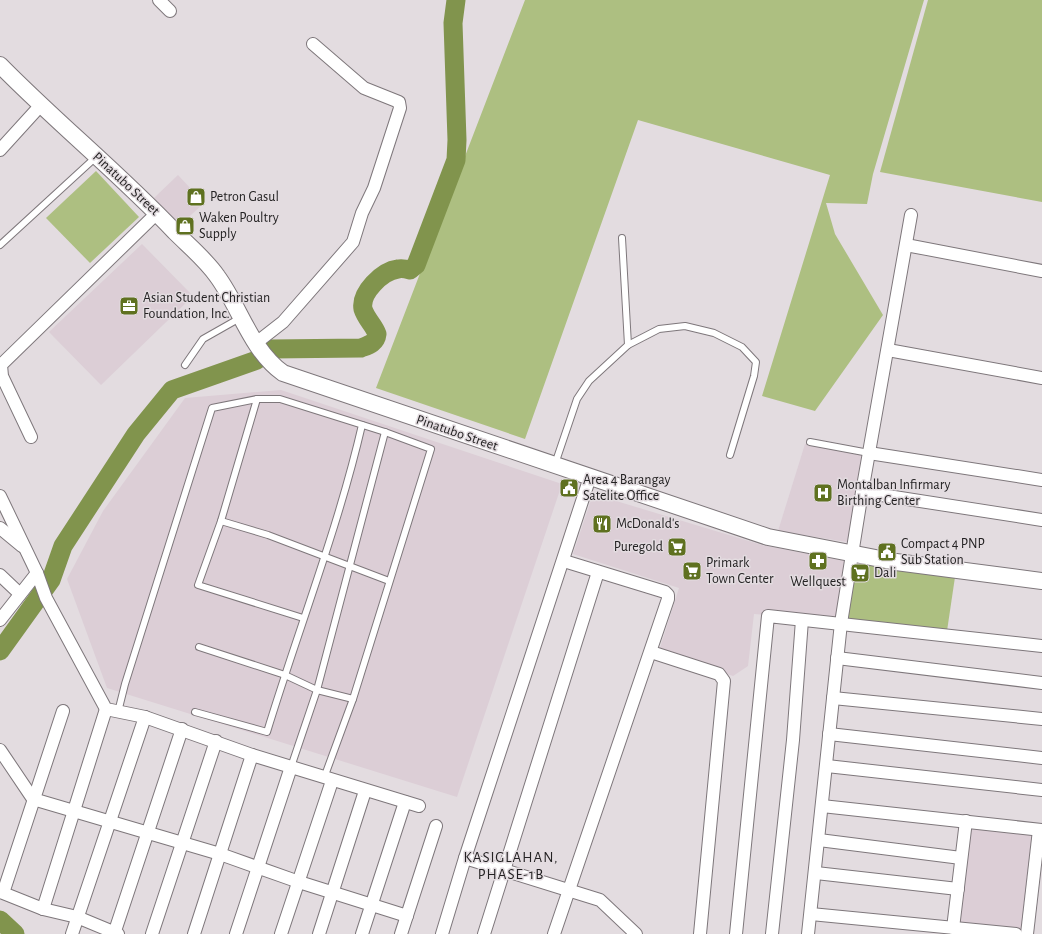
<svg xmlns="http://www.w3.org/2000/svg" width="1042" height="934" font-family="'Alegreya Sans',sans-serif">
<rect width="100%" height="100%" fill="#e3dce0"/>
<g fill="#dcced6">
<path d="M 178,175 L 204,203 L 180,225 L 154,198 Z"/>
<path d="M 142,244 L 193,296 L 101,385 L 49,332 Z"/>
<path d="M 281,390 L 562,484 L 457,797 L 107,688 L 67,579 L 103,511 L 185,398 Z"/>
<path d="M 805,444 L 865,456 L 847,542 L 778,531 Z"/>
<path d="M 593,494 L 762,545 L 844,561 L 837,621 L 754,614 L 748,666 L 733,676 L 659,651 L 679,588 L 573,554 Z"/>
<path d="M 968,825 L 1035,833 L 1023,932 L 957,924 Z"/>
</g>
<g fill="#adbf81">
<path d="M 525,0 L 924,0 L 873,174 L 867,204 L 826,203 L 835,234 L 883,315 L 815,411 L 762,396 L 830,175 L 638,120 L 525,439 L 376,388 Z"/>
<path d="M 928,0 L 1042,0 L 1042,202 L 880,172 Z"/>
<path d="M 96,171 L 139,217 L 90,263 L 46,218 Z"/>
<path d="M 855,563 L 955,577 L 947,631 L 847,619 Z"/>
</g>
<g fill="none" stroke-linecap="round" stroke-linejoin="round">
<g stroke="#81944d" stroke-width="19">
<path d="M 271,349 L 361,348 C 369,345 376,343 377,334 C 374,325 366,319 363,309 C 360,293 382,271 398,269 C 402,268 406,269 410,270 L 416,265 L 456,160 L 457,140 L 453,23 L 456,0"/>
<path d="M 0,651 L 51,580 L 63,546 L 136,434 L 172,390 L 257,360"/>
<path d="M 0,920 L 15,934"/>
</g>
<defs>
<g id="lane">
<path d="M 0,245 L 96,157"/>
<path d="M 628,345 L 659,329 L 685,326 L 714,333 L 742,347 L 756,362 L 754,376 L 730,455"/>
<path d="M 185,365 L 203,339 L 240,318"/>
<path d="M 257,399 L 221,521 L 198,585 L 303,618"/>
<path d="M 810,442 L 869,453"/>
<path d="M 555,464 L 577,399 L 589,381 L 628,345 L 622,238"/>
<path d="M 221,521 L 268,535 L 389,581"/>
<path d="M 199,647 L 285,675 L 317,690 L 353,699"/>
<path d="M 118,712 L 125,684 L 212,408 L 257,399 L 280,399 L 385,432 L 431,449 L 353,699 L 324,778"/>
<path d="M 195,712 L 267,732 C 298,630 338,529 362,425"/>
<path d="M 291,767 L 317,690 L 385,432"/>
</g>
<g id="street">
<path d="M 159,0 L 170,11"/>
<path d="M 0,150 L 40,106"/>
<path d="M 906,245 L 1042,271"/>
<path d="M 256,343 L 283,322 L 353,242 L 362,213 L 374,188 L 400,108 L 399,102 L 364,88 L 313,44"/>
<path d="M 888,350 L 1042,378"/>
<path d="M 31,437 L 2,376 L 1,365 L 157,213"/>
<path d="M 869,453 L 1042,480"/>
<path d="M 862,492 L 1042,520"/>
<path d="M 0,496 L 37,573 L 46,598 L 106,709 L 145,717 L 252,755 L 419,806"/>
<path d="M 0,528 L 22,546"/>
<path d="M 0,575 L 20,594"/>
<path d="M 0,620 L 37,573"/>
<path d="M 651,652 L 719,674 L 724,681 L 700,934"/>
<path d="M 837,658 L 1042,683"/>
<path d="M 833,698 L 1042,719"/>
<path d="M 63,711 L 3,893 L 43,909 L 77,917 L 118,934"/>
<path d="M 829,734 L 1042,758"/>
<path d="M 0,750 L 33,799 L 220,854 L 299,882 L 407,916"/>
<path d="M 827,766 L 1042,790"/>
<path d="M 822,806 L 1042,830"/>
<path d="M 819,840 L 961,858"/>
<path d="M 465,858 L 600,900 L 636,934"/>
<path d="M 816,873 L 958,889"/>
<path d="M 43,909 L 106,709"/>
<path d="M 811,914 L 1016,934"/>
<path d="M 953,928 L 966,821"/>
<path d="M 72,934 L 145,717"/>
<path d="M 114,934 L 182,729"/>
<path d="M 152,934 L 216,741"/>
<path d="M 194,934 L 252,755"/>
<path d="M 236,934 L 291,767"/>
<path d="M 281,934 L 332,781"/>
<path d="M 319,934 L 365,791"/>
<path d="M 362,934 L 405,802"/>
<path d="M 401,934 L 436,826"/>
<path d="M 442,934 L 465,858 L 590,477"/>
<path d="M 484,934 L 598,572"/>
<path d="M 554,934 L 668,599 L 668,595 L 665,592 L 564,561"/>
<path d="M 736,934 L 768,616 L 1042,646"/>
<path d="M 772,934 L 793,740 L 802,620"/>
<path d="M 808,934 L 841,623 L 862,492 L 911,215"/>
<path d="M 1027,934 L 1039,830"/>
</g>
<path id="secondary" d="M 0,65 C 57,123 120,174 175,232 C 189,246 206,260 217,276 C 240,307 250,349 283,373 L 768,537 L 896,562 L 1042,581"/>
</defs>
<use href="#lane" stroke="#7e777b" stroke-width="8"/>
<use href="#street" stroke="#7e777b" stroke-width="14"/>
<use href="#secondary" stroke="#7e777b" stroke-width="18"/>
<use href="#lane" stroke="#fff" stroke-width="6"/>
<use href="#street" stroke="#fff" stroke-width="12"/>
<use href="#secondary" stroke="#fff" stroke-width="16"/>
</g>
<defs>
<symbol id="shop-square" viewBox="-11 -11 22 22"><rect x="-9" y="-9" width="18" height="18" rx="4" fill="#5f7120" stroke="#e3dce0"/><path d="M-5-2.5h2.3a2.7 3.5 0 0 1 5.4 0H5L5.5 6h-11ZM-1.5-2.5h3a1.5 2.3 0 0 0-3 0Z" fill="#fff"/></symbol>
<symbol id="office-square" viewBox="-11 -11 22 22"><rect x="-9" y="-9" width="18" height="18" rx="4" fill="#5f7120" stroke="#e3dce0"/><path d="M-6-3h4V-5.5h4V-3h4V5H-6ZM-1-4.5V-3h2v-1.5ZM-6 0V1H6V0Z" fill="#fff"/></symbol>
<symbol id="civic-square" viewBox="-11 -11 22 22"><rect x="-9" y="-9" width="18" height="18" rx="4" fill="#5f7120" stroke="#e3dce0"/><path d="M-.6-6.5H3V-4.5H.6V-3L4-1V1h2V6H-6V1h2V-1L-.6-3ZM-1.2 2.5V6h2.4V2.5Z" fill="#fff"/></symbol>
<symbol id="hospital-square" viewBox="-11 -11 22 22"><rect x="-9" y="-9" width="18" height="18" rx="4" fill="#5f7120" stroke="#e3dce0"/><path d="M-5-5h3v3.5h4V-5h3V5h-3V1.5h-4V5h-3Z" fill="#fff"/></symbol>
<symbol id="restaurant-square" viewBox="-11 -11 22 22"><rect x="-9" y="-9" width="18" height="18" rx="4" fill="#5f7120" stroke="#e3dce0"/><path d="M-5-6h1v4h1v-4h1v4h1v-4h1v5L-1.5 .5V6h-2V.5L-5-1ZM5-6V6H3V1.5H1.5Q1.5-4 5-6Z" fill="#fff"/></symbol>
<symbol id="supermarket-square" viewBox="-11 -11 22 22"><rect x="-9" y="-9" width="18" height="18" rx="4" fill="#5f7120" stroke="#e3dce0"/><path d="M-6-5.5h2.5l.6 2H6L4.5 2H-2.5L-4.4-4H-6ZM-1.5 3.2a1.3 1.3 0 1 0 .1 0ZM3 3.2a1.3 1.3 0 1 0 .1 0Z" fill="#fff"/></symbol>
<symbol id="pharmacy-square" viewBox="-11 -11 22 22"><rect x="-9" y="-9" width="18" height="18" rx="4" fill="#5f7120" stroke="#e3dce0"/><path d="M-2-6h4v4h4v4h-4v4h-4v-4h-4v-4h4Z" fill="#fff"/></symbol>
</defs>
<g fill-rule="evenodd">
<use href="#shop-square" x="185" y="186" width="22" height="22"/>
<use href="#shop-square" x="174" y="215" width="22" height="22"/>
<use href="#office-square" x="118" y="295" width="22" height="22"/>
<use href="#civic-square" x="558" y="477" width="22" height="22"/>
<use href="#hospital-square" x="812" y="482" width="22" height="22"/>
<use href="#restaurant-square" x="591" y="513" width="22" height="22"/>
<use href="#supermarket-square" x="666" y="536" width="22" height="22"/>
<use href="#civic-square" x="876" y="541" width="22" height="22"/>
<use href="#pharmacy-square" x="807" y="550" width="22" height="22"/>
<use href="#supermarket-square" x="681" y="560" width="22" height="22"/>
<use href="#supermarket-square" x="849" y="562" width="22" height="22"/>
</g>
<g text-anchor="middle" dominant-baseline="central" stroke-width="3" stroke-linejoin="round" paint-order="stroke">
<g font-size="14" fill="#242223" stroke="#e3dce0">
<text transform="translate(126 184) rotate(43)">Pinatubo Street</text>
<text transform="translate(457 433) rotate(19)">Pinatubo Street</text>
</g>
<g font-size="14" fill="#242223" stroke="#e3dce0" text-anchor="start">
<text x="210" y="197">Petron Gasul</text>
<text x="199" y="218">Waken Poultry<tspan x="199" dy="16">Supply</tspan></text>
<text x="143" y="298">Asian Student Christian<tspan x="143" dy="16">Foundation, Inc.</tspan></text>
<text x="583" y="480">Area 4 Barangay<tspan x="583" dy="16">Satelite Office</tspan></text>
<text x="837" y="485">Montalban Infirmary<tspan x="837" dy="16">Birthing Center</tspan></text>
<text x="616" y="524">McDonald's</text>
<text x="901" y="544">Compact 4 PNP<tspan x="901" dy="16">Sub Station</tspan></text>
<text x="663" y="547" text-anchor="end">Puregold</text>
<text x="706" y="563">Primark<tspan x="706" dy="16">Town Center</tspan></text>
<text x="874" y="573">Dali</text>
<text x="818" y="582" text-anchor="middle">Wellquest</text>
</g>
<g font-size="15" letter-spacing="1" fill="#242223" stroke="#e3dce0">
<text x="511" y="857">KASIGLAHAN,<tspan x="511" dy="17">PHASE-1B</tspan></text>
</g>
</g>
</svg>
